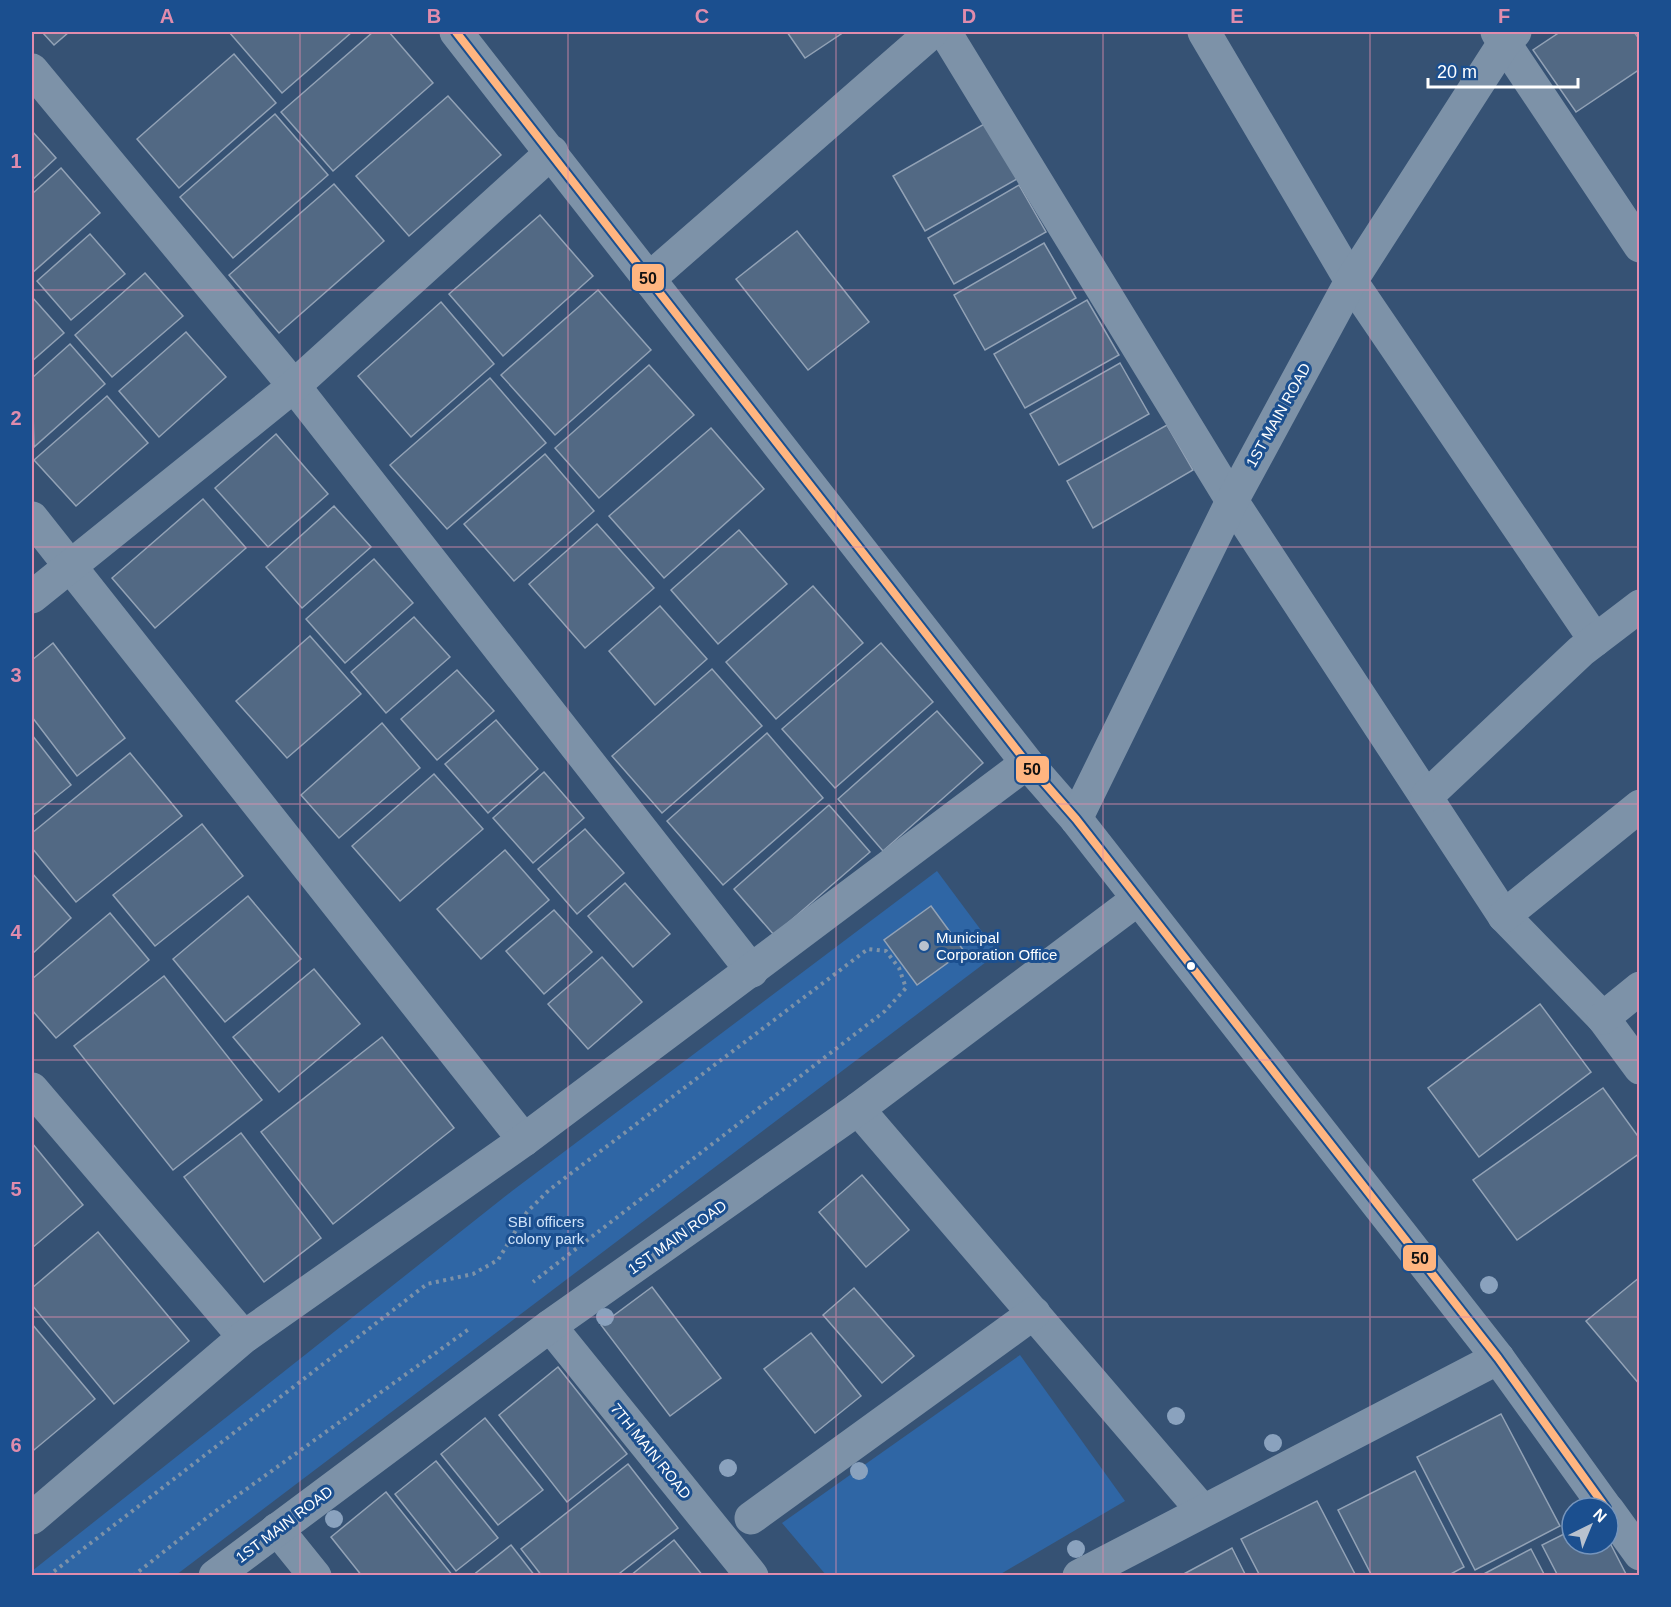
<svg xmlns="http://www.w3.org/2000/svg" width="1671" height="1607" font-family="Arial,sans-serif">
<rect width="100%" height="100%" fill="#365274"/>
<g fill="#2f66a5">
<path d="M 937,871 L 998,953 L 176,1575 L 32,1576 L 32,1571 L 512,1191 Z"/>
<path d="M 1020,1355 L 1125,1501 L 999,1575 L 826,1575 L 782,1523 Z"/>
</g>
<g fill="#526984" stroke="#92a2b6" stroke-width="1.5">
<path d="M 42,32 L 69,32 L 54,45 Z"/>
<path d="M 229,32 L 352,32 L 282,93 Z"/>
<path d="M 373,32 L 389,32 L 433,83 L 333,171 L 281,112 Z"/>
<path d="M 787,32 L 844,32 L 805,58 Z"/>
<path d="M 1560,32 L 1634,32 L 1640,40 L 1640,69 L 1576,112 L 1533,50 Z"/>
<path d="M 234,54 L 276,103 L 179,188 L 137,139 Z"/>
<path d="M 448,96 L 501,155 L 409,236 L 356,176 Z"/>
<path d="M 275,114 L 328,175 L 233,258 L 180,197 Z"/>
<path d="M 986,123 L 1017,179 L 925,231 L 893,176 Z"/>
<path d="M 32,131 L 56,158 L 32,180 Z"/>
<path d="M 61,168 L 100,213 L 32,273 L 32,194 Z"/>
<path d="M 334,184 L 384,241 L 279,333 L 229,275 Z"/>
<path d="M 1019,185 L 1046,232 L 954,284 L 928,238 Z"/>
<path d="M 540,215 L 593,276 L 503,356 L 449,294 Z"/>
<path d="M 797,231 L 869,322 L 808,370 L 736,279 Z"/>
<path d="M 90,234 L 125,274 L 71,320 L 37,281 Z"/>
<path d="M 1044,243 L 1076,298 L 985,350 L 954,295 Z"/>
<path d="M 145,273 L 183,316 L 112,377 L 75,335 Z"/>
<path d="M 598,290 L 651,350 L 555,435 L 501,375 Z"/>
<path d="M 32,297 L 64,333 L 32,361 Z"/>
<path d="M 1087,300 L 1119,355 L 1025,408 L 994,354 Z"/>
<path d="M 441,302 L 494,364 L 411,437 L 358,376 Z"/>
<path d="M 186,332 L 226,377 L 159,437 L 119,391 Z"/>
<path d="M 70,344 L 105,384 L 34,447 L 32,378 Z"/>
<path d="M 1120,363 L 1149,414 L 1059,465 L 1030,414 Z"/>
<path d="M 649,365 L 694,415 L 599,498 L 555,448 Z"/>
<path d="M 490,378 L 546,443 L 447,529 L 390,465 Z"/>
<path d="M 107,396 L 148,443 L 76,506 L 34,460 Z"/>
<path d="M 1167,425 L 1193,470 L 1093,528 L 1067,481 Z"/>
<path d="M 711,428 L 764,489 L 664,578 L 609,516 Z"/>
<path d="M 276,434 L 328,494 L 268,547 L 215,488 Z"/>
<path d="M 545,454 L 594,511 L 514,581 L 464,524 Z"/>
<path d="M 203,499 L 246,548 L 155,628 L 112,578 Z"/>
<path d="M 334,506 L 371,547 L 302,608 L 266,567 Z"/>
<path d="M 597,524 L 654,588 L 585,648 L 529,584 Z"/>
<path d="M 739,530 L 787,584 L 718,644 L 671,590 Z"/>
<path d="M 374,559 L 413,603 L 345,663 L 306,619 Z"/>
<path d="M 813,586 L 863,643 L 776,719 L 726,662 Z"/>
<path d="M 660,606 L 707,659 L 655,705 L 609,651 Z"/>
<path d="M 414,617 L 450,657 L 386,713 L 351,672 Z"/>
<path d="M 310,636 L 361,694 L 287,758 L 236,701 Z"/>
<path d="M 53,643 L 125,738 L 77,776 L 32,717 L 32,660 Z"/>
<path d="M 881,643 L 933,702 L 835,788 L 782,729 Z"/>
<path d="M 712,669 L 762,726 L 662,813 L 612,756 Z"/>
<path d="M 457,670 L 494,711 L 437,760 L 401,719 Z"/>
<path d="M 937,711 L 983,763 L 883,851 L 838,799 Z"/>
<path d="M 496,720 L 538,769 L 488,813 L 445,764 Z"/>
<path d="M 382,723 L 420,768 L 339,838 L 301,795 Z"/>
<path d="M 767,733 L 823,798 L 723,885 L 667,821 Z"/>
<path d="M 32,735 L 71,785 L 32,816 Z"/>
<path d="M 130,753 L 182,816 L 76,902 L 32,848 L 32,833 Z"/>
<path d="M 544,772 L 584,818 L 533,863 L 493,818 Z"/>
<path d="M 434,774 L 483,829 L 400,901 L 352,846 Z"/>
<path d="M 829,805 L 870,852 L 774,935 L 734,889 Z"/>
<path d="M 202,824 L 243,876 L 155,946 L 113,895 Z"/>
<path d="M 585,829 L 624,873 L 577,914 L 538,869 Z"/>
<path d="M 505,850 L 549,900 L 481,959 L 437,909 Z"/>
<path d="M 32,873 L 71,918 L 32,954 Z"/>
<path d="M 625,883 L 670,934 L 633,967 L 588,916 Z"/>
<path d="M 248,896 L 301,959 L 225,1022 L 173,959 Z"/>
<path d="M 931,906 L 964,951 L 917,985 L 884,940 Z"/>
<path d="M 554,910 L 592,952 L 544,994 L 506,951 Z"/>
<path d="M 110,913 L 149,960 L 56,1038 L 32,1010 L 32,979 Z"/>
<path d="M 602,957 L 642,1002 L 588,1049 L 548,1004 Z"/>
<path d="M 314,969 L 360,1024 L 279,1092 L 233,1037 Z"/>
<path d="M 164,976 L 262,1100 L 173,1170 L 74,1046 Z"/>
<path d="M 1540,1004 L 1591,1072 L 1479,1157 L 1428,1088 Z"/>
<path d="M 382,1037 L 454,1128 L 333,1224 L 261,1132 Z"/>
<path d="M 1603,1088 L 1640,1139 L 1640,1153 L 1517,1240 L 1473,1180 Z"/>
<path d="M 241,1133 L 321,1238 L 264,1282 L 184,1177 Z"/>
<path d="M 32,1143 L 83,1205 L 32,1248 Z"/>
<path d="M 862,1175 L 909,1230 L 866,1267 L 819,1212 Z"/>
<path d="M 98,1232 L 189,1341 L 114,1404 L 32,1305 L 32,1288 Z"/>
<path d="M 1640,1277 L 1640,1385 L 1586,1321 Z"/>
<path d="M 652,1287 L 721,1378 L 670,1416 L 601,1325 Z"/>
<path d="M 854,1288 L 914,1356 L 882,1383 L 823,1315 Z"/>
<path d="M 32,1324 L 95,1399 L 34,1450 L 32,1447 Z"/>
<path d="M 811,1333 L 861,1396 L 815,1433 L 764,1369 Z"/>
<path d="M 558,1367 L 627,1454 L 567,1502 L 499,1415 Z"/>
<path d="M 1501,1414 L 1560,1526 L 1475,1570 L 1417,1457 Z"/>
<path d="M 485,1418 L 543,1490 L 498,1525 L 441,1454 Z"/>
<path d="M 436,1461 L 498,1538 L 456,1571 L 395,1494 Z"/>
<path d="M 628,1464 L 678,1528 L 616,1576 L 542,1576 L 521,1549 Z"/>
<path d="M 1415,1471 L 1464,1567 L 1447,1576 L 1372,1576 L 1338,1510 Z"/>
<path d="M 386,1492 L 453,1576 L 362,1576 L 331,1537 Z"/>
<path d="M 1317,1501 L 1356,1576 L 1260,1576 L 1241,1539 Z"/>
<path d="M 1572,1530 L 1572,1544 L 1608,1544 L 1608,1539 L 1627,1576 L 1558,1576 L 1542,1545 Z"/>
<path d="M 674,1540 L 703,1576 L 630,1576 Z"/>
<path d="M 511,1545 L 535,1576 L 472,1576 Z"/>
<path d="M 1232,1548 L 1246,1576 L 1180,1576 Z"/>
<path d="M 1531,1549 L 1545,1576 L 1480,1576 Z"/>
</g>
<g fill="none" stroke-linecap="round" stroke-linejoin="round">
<g stroke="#7d92a8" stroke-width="4" stroke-dasharray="3 4.5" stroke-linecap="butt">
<path d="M 48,1576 L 427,1284 L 473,1274 L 498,1260 L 527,1212 L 549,1190 L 868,949 L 886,951 L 899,968 L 906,988 L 885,1011 L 533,1282"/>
<path d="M 133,1576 L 209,1516 L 469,1329"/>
</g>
<g stroke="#7d92a8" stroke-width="33">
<path d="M 456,32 L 1027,763 L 1076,819 L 1498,1358 L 1606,1508"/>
<path d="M 945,32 L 1232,501 L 1504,916 L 1603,1018 L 1640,1068"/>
<path d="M 1204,32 L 1351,281 L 1595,640"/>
<path d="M 1497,32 L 1640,246"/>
<path d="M 32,70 L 294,386 L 752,971"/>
<path d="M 650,278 L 932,32"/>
<path d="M 32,518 L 524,1140"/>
<path d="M 32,597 L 294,386 L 552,152"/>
<path d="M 1427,796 L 1581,651 L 1640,606"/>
<path d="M 1076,819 L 1232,501 L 1351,281 L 1504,43 L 1515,32"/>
<path d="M 1504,916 L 1640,806"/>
<path d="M 1603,1018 L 1640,988"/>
<path d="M 32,1089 L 244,1337"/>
<path d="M 858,1109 L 1202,1510"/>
<path d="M 550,1326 L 752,1576"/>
<path d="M 1608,1510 L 1640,1554"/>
<path d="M 32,1518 L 244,1337 L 524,1140 L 1027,763"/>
<path d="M 751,1518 L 1034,1313"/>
<path d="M 277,1529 L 315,1576"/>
<path d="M 215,1576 L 550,1326 L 858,1109 L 1138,899"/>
<path d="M 1079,1576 L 1498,1358"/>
</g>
<defs>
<path id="bus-1" d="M 456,32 L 1027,763 L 1076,819 L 1498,1358 L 1606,1508"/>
</defs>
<use href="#bus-1" stroke="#1b4f8f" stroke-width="12"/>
<use href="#bus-1" stroke="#ffb580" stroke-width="8"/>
</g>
<g fill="#8aa2be">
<circle cx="1489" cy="1285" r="9"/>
<circle cx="605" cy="1317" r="9"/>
<circle cx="1176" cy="1416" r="9"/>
<circle cx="1273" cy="1443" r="9"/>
<circle cx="728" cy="1468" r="9"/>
<circle cx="859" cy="1471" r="9"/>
<circle cx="334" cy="1519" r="9"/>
<circle cx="1076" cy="1549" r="9"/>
</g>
<path fill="none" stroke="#e08cad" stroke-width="1.5" stroke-opacity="0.55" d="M 300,32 L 300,1576M 568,32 L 568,1576M 836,32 L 836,1576M 1103,32 L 1103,1576M 1370,32 L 1370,1576M 32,290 L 1640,290M 32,547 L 1640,547M 32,804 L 1640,804M 32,1060 L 1640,1060M 32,1317 L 1640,1317"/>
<circle fill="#b9c2ce" stroke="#1b4f8f" stroke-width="2" cx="924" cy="946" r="6"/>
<circle fill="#fff" stroke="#1b4f8f" stroke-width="2" cx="1191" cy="966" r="5"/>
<g text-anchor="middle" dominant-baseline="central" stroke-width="6" stroke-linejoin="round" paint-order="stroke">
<g font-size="15" fill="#fff" stroke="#1b4f8f">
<text transform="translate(1278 415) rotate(-61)">1ST MAIN ROAD</text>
<text transform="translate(677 1237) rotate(-35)">1ST MAIN ROAD</text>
<text transform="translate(651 1451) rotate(51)">7TH MAIN ROAD</text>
<text transform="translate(284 1524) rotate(-37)">1ST MAIN ROAD</text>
</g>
<g font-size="15" fill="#fff" stroke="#1b4f8f" text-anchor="start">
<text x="936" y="937">Municipal<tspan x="936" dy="17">Corporation Office</tspan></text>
</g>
<g font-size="15" fill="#cfe3fa" stroke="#1b4f8f">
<text x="546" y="1221">SBI officers<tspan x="546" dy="17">colony park</tspan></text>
</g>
</g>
<g stroke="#1b4f8f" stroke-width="2">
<rect x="631" y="263" width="34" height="29" rx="6" fill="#ffb580"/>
<rect x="1015" y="755" width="35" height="29" rx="6" fill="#ffb580"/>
<rect x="1402" y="1244" width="35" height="28" rx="6" fill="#ffb580"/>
</g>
<g font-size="16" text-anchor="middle" font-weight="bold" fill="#111">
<text x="648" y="284">50</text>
<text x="1032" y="775">50</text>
<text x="1420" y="1264">50</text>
</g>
<rect width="1671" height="1607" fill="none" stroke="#1b4f8f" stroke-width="66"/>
<g transform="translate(1590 1526) rotate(43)"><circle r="28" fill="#1b4f8f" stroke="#7695bc" stroke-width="1.5"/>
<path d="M0-4.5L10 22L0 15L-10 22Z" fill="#b9c2ce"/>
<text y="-9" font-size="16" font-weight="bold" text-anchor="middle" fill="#ffffff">N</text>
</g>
<path d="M1428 78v9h150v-9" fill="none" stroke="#ffffff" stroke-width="3"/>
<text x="1437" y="78" font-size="18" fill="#ffffff" stroke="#1b4f8f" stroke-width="4.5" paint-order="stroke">20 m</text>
<rect x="33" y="33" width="1605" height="1541" fill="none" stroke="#e08cad" stroke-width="2"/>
<g font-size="20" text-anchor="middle" font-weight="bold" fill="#e08cad">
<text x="167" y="23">A</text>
<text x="434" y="23">B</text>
<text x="702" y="23">C</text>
<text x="969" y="23">D</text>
<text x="1237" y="23">E</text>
<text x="1504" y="23">F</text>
<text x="16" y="168">1</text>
<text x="16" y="425">2</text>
<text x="16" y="682">3</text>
<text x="16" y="939">4</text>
<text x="16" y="1196">5</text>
<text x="16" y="1452">6</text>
</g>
</svg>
